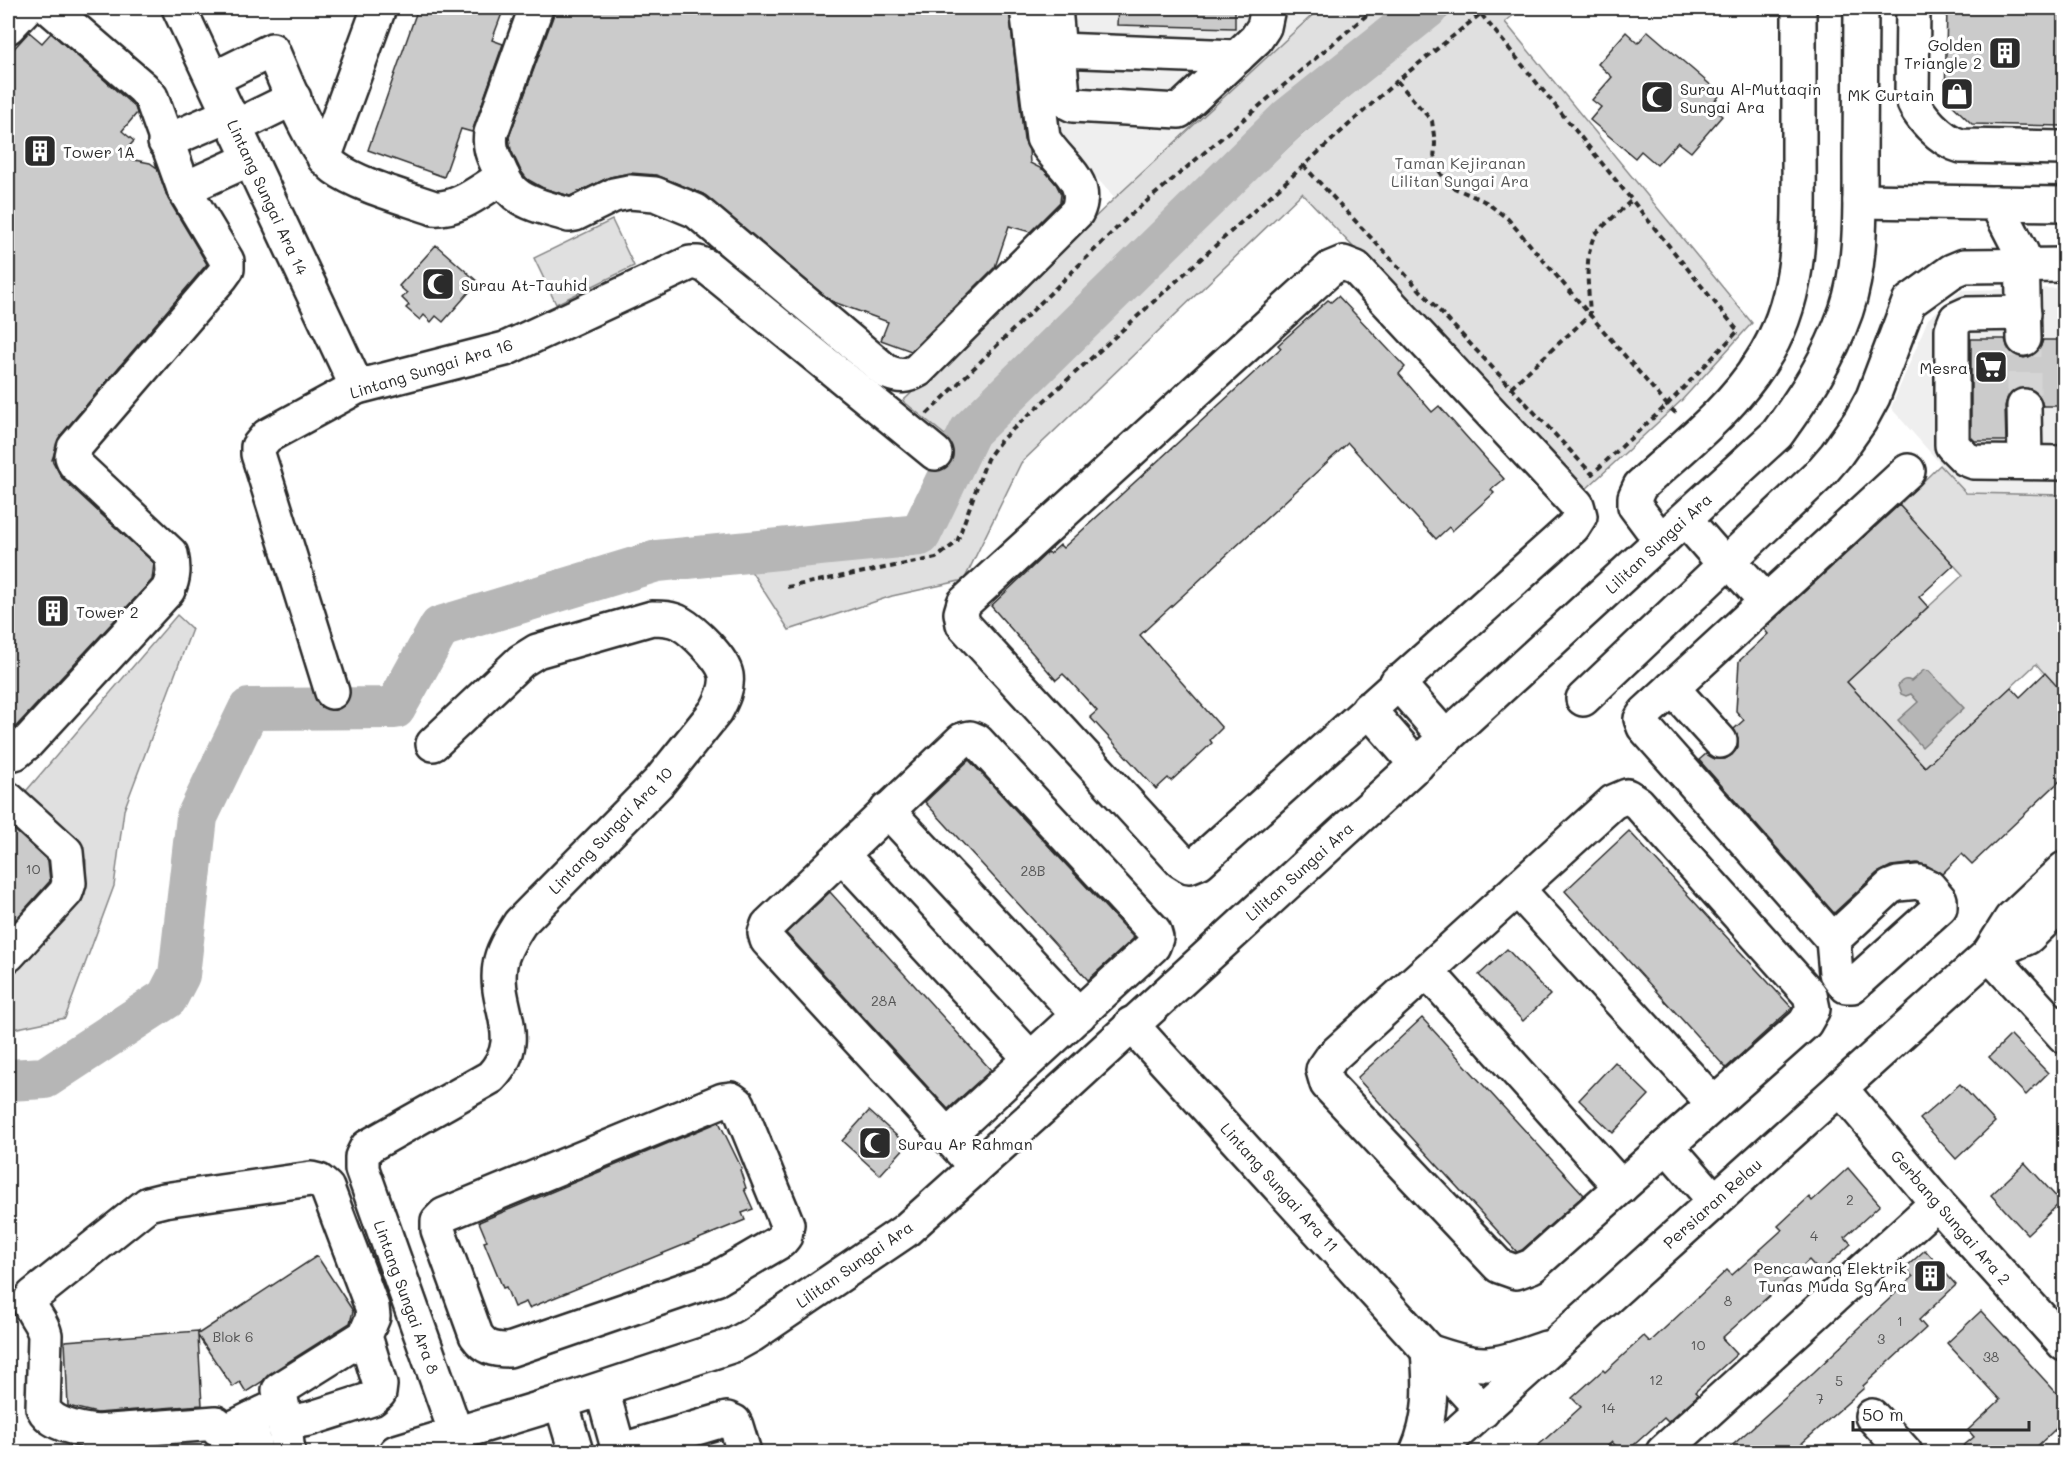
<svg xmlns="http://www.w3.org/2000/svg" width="2072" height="1460" font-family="Mali,sans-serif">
<rect width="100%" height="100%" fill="#fff"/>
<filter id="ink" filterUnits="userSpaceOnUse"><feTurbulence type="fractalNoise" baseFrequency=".0167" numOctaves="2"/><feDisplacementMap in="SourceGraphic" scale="12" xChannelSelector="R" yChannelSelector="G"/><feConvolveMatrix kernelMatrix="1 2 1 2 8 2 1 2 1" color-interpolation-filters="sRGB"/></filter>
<g filter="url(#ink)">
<g fill="#efefef">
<path d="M 1044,8 L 1320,8 L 1115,198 L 1056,134 Z"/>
<path d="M 2064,288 L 2064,495 L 1966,493 L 1891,408 L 1928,319 L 1962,290 Z"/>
</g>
<g fill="#e0e0e0" stroke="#868686" stroke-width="1.5">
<path d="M 1320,8 L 1400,8 L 1259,122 L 945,435 L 903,401 L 1115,198 Z"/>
<path d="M 1457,8 L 1522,8 L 1505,22 L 1752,323 L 1682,400 L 1584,491 L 1302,193 L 1021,463 L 964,580 L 892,596 L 789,630 L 749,568 L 929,545 L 976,441 L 1301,135 Z"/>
<path d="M 612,220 L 634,266 L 556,304 L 534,258 Z"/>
<path d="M 1940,465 L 1966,493 L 2064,495 L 2064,695 L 2036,664 L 1925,767 L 1847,682 L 1963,575 L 1899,505 Z"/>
<path d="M 177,615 L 192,629 L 124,810 L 114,886 L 65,1018 L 8,1030 L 8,979 L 85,894 L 86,860 L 21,797 Z"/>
</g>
<path fill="#b6b6b6" stroke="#7e7e7e" stroke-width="1.5" d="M 1924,670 L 1929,671 L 1964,708 L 1922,747 L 1898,720 L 1918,702 L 1911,694 L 1906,696 L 1901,694 L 1898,686 C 1901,680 1905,678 1911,681 Z"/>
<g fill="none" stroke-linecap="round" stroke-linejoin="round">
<path stroke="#b6b6b6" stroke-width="42" d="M 8,1080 L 45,1078 L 167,998 L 179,975 L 197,817 L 249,709 L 395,708 L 440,627 L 657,561 L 920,535 L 970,431 L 1288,119 L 1427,8"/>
</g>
<g fill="#cbcbcb" stroke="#2b2b2b" stroke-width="1.5">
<path d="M 418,8 L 504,8 L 492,40 L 503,44 L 472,132 L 461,129 L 444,177 L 368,150 Z"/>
<path d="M 554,8 L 1009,8 L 1024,140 L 1029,150 L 1030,163 L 1044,170 L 1056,184 L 1061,194 L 1060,202 L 1030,232 L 1009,226 L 995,267 L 911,351 L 881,340 L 888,322 L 831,301 L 703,194 L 656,175 L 630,173 L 610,177 L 570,196 L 543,188 L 527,179 L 521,171 L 511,150 L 509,137 L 554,14 Z"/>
<path d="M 1118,8 L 1235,8 L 1235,28 L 1117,25 Z"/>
<path d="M 1947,8 L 2064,8 L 2064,126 L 1972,124 L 1945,98 Z"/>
<path d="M 1648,31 L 1721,94 L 1710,106 L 1722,116 L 1691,152 L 1678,142 L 1657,165 L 1641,151 L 1635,158 L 1590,120 L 1601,107 L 1592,100 L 1612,77 L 1598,64 L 1626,32 L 1638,43 Z"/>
<path d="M 29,32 L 42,43 L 51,33 L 135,107 L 137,113 L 122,131 L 134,141 L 119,157 L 150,163 L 157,168 L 168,199 L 207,264 L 60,436 L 52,460 L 62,478 L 154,563 L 152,580 L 8,735 L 8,55 Z"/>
<path d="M 436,245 L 478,282 L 443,322 L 436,316 L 431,322 L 424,315 L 420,320 L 406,308 L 409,305 L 402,298 L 407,293 L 399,286 Z"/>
<path d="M 1338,296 L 1405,367 L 1399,374 L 1432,412 L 1439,406 L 1504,479 L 1491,490 L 1494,493 L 1452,531 L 1449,527 L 1436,539 L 1348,443 L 1140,635 L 1222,728 L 1210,740 L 1212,743 L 1171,781 L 1168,778 L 1156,789 L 1090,717 L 1097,711 L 1069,680 L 1063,674 L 1056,680 L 991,606 L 1048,552 L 1050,554 L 1060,545 L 1063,548 L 1281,348 L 1278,345 L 1328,300 L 1331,302 Z"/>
<path d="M 1971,339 L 2005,339 L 2008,349 L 2015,355 L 2024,358 L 2034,355 L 2040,348 L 2043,340 L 2064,340 L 2064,406 L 2043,406 L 2040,397 L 2034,390 L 2024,387 L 2015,390 L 2008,396 L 2005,406 L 2006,441 L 1975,441 L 1971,437 Z"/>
<path d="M 1899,505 L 1954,565 L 1919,597 L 1928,607 L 1847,682 L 1925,767 L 2011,687 L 2020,697 L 2045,673 L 2064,694 L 2064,777 L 1972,864 L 1962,854 L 1942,874 L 1926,865 L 1917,863 L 1891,866 L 1877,873 L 1834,913 L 1699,760 L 1706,754 L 1715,759 L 1725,759 L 1732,755 L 1738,747 L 1738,738 L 1734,729 L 1744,720 L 1736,711 L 1739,661 L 1768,634 L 1764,629 Z"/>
<path d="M 969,760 L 1134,938 L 1088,980 L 925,802 Z"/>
<path d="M 8,824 L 48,861 L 50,881 L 8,928 Z"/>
<path d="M 1629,831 L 1792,1008 L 1726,1068 L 1565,891 Z"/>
<path d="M 830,892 L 991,1070 L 948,1109 L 786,933 Z"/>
<path d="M 1507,949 L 1550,995 L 1523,1021 L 1479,975 Z"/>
<path d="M 1422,1018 L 1584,1195 L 1522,1250 L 1517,1252 L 1357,1078 Z"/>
<path d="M 2011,1035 L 2048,1073 L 2026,1095 L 1989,1057 Z"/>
<path d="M 1615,1062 L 1649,1095 L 1613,1133 L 1579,1100 Z"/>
<path d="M 1960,1084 L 1995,1122 L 1956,1159 L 1920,1119 Z"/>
<path d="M 869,1111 L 907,1145 L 880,1175 L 842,1141 Z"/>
<path d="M 719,1122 L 742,1169 L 740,1170 L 746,1188 L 744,1189 L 753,1209 L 742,1213 L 745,1220 L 529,1308 L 526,1302 L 514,1307 L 506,1287 L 503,1288 L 484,1242 L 487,1241 L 479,1222 Z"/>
<path d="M 2025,1163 L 2061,1202 L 2027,1234 L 1991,1195 Z"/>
<path d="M 1848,1168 L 1880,1205 L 1845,1237 L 1851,1244 L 1820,1272 L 1809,1260 L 1722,1338 L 1737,1354 L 1695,1392 L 1698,1395 L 1668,1422 L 1664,1418 L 1626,1452 L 1622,1452 L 1612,1442 L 1601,1452 L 1531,1452 L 1581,1407 L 1572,1398 L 1603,1370 L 1605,1372 L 1644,1336 L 1650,1342 L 1727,1270 L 1732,1275 L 1782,1230 L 1778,1226 L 1809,1197 L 1812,1201 Z"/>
<path d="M 1925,1250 L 1956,1285 L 1919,1320 L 1926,1328 L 1863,1386 L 1864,1388 L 1792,1452 L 1725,1452 L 1814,1372 L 1857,1331 L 1856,1330 L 1913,1277 L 1905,1268 Z"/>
<path d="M 317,1256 L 353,1311 L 350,1323 L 269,1374 L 263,1381 L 246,1392 L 240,1382 L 233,1387 L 198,1336 L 202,1405 L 97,1413 L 68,1406 L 65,1341 L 198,1331 L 198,1334 Z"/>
<path d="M 1981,1311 L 2064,1401 L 2064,1421 L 2031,1452 L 1956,1452 L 1974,1437 L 1968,1430 L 2000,1400 L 1947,1343 Z"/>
</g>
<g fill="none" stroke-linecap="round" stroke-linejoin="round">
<path stroke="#d5d5d5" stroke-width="33" stroke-dasharray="33 16" stroke-linecap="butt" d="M 2024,406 L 2024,339"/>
<defs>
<g id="minor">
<path d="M 179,8 L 357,387"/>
<path d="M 536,8 L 491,133 C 489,146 492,154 498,166 C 501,173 504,181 509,187 C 521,204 551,209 569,215 L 575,214 L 614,195 L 629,192 L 655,194 L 696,211 L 887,372 C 900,377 906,377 918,370 L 1077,212 C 1092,179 1056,164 1043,138 L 1027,8"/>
<path d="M 1055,8 L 1063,95 L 1067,102 L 1073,105 L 1179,111 L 1256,39 L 1264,27 L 1268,8"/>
<path d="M 1913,8 L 1912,96 C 1916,115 1942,141 1961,146 L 2064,148"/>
<path d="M 8,27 L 26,8"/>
<path d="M 1059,50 L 1237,57"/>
<path d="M 213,79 L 272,50 C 285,79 312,151 335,168 C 358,185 406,198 434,208 C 459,210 482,189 503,177"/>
<path d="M 235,127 L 294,98"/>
<path d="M 165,142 L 230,114"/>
<path d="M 324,158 L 379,8"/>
<path d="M 184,189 L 250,159"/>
<path d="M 1860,201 L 2064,204"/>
<path d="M 1996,203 L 2022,253 L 2024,339"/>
<path d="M 1343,263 L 1356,268 L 1577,505 L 1580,516 L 1573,527 L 1199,862 L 1189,866 L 1181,861 L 963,624 L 961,613 L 964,603 L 1331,268 Z"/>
<path d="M 2024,313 L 1967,314 L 1956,319 L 1952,329 L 1952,445 L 1966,459 L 1974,462 L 2064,463"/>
<path d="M 2024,406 L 2025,462"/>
<path d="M 1685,519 L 1726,566"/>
<path d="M 1661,541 L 1635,506 L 1635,497 L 1640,486 C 1682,447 1730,411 1761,362 C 1804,297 1799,223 1799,149 C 1799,102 1799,55 1799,8"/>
<path d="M 1730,562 L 1766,601"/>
<path d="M 1397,682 L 1446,738"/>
<path d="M 1672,688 L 1720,741"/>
<path d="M 332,692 L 258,454 L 258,447 L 267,436 L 357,387 L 505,349 L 690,263 L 698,263 L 706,266 L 935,453"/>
<path d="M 1583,699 L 1818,476 L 1836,455 L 1860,421 L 1873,397 L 1909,302 L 1952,271 L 1964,266 L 2064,265"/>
<path d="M 1368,709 L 1417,765"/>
<path d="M 433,744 L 521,661 L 537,651 L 652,618 C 662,618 671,618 680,623 C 694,631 723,659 726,675 C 728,688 722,700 716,711 L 659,782 L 520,923 C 512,936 502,950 500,965 C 493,1008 528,1038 491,1077 L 367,1147 L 362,1157 L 362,1169 L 457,1436"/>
<path d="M 8,754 L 15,753 L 27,743 L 168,590 C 174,577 174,568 171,554 L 75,464 L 72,457 L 74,448 L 222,276 L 227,269 L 227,261 L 184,189 L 151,97 L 143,88 L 50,8"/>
<path d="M 1627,796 L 1638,803 L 1810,995 L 1813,1009 L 1805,1023 L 1532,1266 L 1516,1272 L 1499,1266 L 1327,1084 L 1323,1070 L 1332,1057 L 1613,802 Z"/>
<path d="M 8,799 L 66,852 L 69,883 L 66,892 L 8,955"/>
<path d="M 887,810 L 1079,1015"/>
<path d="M 842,855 L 1030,1058"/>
<path d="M 1918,882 L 1929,887 L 1940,900 L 1940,907 L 1852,986 L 1846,986 L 1836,973 L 1833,940 L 1890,887 L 1898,884 Z"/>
<path d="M 1517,889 L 1714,1104"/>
<path d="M 1833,940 L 1644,727 L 1641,719 L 1645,713 L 1908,471"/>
<path d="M 1989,954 L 2064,1036"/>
<path d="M 1989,954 L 2028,937 L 2064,902"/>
<path d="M 1427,971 L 1621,1187"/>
<path d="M 1131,1024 L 1483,1411"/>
<path d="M 1840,1088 L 1937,1203 L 2064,1344"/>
<path d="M 731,1099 L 738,1104 L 787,1224 L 785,1236 L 781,1241 L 716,1279 L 509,1350 C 493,1350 485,1348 476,1335 L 438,1230 L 438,1221 L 444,1215 L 723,1100 Z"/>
<path d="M 948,1135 L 1153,946 L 1156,938 L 1154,931 L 977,741 L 970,738 L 962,740 L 768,925 L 765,933 L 767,940 L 975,1166"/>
<path d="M 1667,1146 L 1714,1200"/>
<path d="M 602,1390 L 619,1451"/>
<path d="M 561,1402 L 576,1452"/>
<path d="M 282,1404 L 288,1452"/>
<path d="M 1872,1416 L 1905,1452"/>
<path d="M 251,1419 L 255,1452"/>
<path d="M 285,1423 L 309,1419 L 372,1399 L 379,1393 L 380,1385 L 365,1336 L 373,1317 L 372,1307 L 327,1188 L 319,1181 L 311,1179 L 164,1200 L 148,1204 L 33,1296 L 29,1302 C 33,1315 42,1321 45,1335 L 43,1408 C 51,1425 79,1430 97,1432 L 216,1423 L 218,1430 L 226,1431 L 282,1404 L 279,1390 L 365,1336"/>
<path d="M 396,1452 L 561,1402 L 734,1345 L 752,1335 L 905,1231 L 1043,1107 L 1777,434 C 1806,394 1829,359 1846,311 C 1862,264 1860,208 1860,158 C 1860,108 1861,58 1861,8"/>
<path d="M 615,1452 L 727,1419 L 734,1422 L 736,1426 L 744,1452"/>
<path d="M 1417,1452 C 1432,1419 1431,1386 1428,1351 C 1447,1357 1467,1365 1487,1364 C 1507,1363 1528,1354 1546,1348"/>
<path d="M 1436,1452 L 1989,954 L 2011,919 L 2064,869"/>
<path d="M 1663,1452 L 1937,1203"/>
</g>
</defs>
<use href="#minor" stroke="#2b2b2b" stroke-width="38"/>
<g stroke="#2b2b2b" stroke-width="4" stroke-dasharray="6 4.5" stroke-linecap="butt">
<path d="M 1397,81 L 1432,121 L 1435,143 L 1434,163 L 1442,175 L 1452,187 L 1486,202 L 1508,219 L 1667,405 L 1679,416"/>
<path d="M 1303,165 L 1592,474 L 1667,405 L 1738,331 L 1481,14"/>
<path d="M 1511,387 L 1590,315 C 1589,289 1583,259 1595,234 L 1632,200"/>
<path d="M 927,414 L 1127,218 L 1375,8"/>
<path d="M 787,587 L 936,558 L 957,542 L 987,459 L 1001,440 L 1397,81 L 1488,8"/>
</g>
<use href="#minor" stroke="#fff" stroke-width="33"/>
</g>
</g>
<defs>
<symbol id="building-square" viewBox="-11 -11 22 22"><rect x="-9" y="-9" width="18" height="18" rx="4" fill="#2b2b2b" stroke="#fff"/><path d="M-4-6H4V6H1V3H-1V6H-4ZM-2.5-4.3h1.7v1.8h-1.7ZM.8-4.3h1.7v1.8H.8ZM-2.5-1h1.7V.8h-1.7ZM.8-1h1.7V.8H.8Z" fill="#fff"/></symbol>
<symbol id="shop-square" viewBox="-11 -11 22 22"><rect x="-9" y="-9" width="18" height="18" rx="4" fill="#2b2b2b" stroke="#fff"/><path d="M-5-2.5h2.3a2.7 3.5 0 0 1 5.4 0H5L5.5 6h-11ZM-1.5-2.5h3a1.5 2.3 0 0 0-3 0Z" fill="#fff"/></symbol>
<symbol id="mosque-square" viewBox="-11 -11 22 22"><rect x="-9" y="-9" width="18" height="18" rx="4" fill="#2b2b2b" stroke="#fff"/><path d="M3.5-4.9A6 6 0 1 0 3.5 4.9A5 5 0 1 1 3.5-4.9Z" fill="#fff"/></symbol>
<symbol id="supermarket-square" viewBox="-11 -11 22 22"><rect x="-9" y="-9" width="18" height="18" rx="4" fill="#2b2b2b" stroke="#fff"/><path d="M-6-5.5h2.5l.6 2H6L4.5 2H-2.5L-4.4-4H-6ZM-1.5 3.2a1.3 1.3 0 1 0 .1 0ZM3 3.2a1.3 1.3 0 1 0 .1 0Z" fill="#fff"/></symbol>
</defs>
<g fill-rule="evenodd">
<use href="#building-square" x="1986" y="34" width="38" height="38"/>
<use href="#shop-square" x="1938" y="75" width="38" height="38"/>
<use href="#mosque-square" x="1638" y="78" width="38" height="38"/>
<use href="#building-square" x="21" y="132" width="38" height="38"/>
<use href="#mosque-square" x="419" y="265" width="38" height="38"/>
<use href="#supermarket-square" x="1972" y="348" width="38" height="38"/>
<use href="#building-square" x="34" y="592" width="38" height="38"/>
<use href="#mosque-square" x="856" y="1124" width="38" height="38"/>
<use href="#building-square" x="1911" y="1257" width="38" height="38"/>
</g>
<g text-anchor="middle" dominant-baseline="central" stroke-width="6" stroke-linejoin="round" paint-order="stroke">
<g font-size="14" fill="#535353">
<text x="33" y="868">10</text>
<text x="1033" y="870">28B</text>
<text x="884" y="1000">28A</text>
<text x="1850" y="1199">2</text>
<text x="1814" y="1235">4</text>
<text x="1728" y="1300">8</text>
<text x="1900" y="1320">1</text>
<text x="233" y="1336">Blok 6</text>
<text x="1881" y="1338">3</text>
<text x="1698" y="1344">10</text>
<text x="1991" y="1356">38</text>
<text x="1656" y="1379">12</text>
<text x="1839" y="1380">5</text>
<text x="1820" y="1398">7</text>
<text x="1608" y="1407">14</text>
</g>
<g font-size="16" fill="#2b2b2b" stroke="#fff" text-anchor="start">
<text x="1982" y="44" text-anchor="end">Golden<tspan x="1982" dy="18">Triangle 2</tspan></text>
<text x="1680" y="88">Surau Al-Muttaqin<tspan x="1680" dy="18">Sungai Ara</tspan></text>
<text x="1934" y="94" text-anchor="end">MK Curtain</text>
<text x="63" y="151">Tower 1A</text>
<text x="461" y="284">Surau At-Tauhid</text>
<text x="1968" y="367" text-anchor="end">Mesra</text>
<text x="76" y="611">Tower 2</text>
<text x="898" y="1143">Surau Ar Rahman</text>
<text x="1907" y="1267" text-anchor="end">Pencawang Elektrik<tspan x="1907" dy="18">Tunas Muda Sg Ara</tspan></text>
</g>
<g font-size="16" fill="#585858" stroke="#fff">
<text x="1460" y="162">Taman Kejiranan<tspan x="1460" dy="18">Lilitan Sungai Ara</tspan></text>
</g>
<g font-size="16" fill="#2b2b2b" stroke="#fff">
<text transform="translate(268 197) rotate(65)">Lintang Sungai Ara 14</text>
<text transform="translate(431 368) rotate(-17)">Lintang Sungai Ara 16</text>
<text transform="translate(1658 543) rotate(-43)">Lilitan Sungai Ara</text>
<text transform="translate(610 830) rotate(-46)">Lintang Sungai Ara 10</text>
<text transform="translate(1299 871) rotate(-42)">Lilitan Sungai Ara</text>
<text transform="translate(1280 1187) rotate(48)">Lintang Sungai Ara 11</text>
<text transform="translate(1712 1203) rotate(-42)">Persiaran Relau</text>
<text transform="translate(1951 1217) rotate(49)">Gerbang Sungai Ara 2</text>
<text transform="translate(854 1264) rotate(-35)">Lilitan Sungai Ara</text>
<text transform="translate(407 1297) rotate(70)">Lintang Sungai Ara 8</text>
</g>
</g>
<rect width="2072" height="1460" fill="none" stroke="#fff" stroke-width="30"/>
<rect x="15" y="15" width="2042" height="1430" fill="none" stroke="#2b2b2b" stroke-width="2" filter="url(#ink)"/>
<path d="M1853 1421v9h176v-9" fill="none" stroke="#2b2b2b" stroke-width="3"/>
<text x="1862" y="1421" font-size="18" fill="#2b2b2b" stroke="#ffffff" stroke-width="4.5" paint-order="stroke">50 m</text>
</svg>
